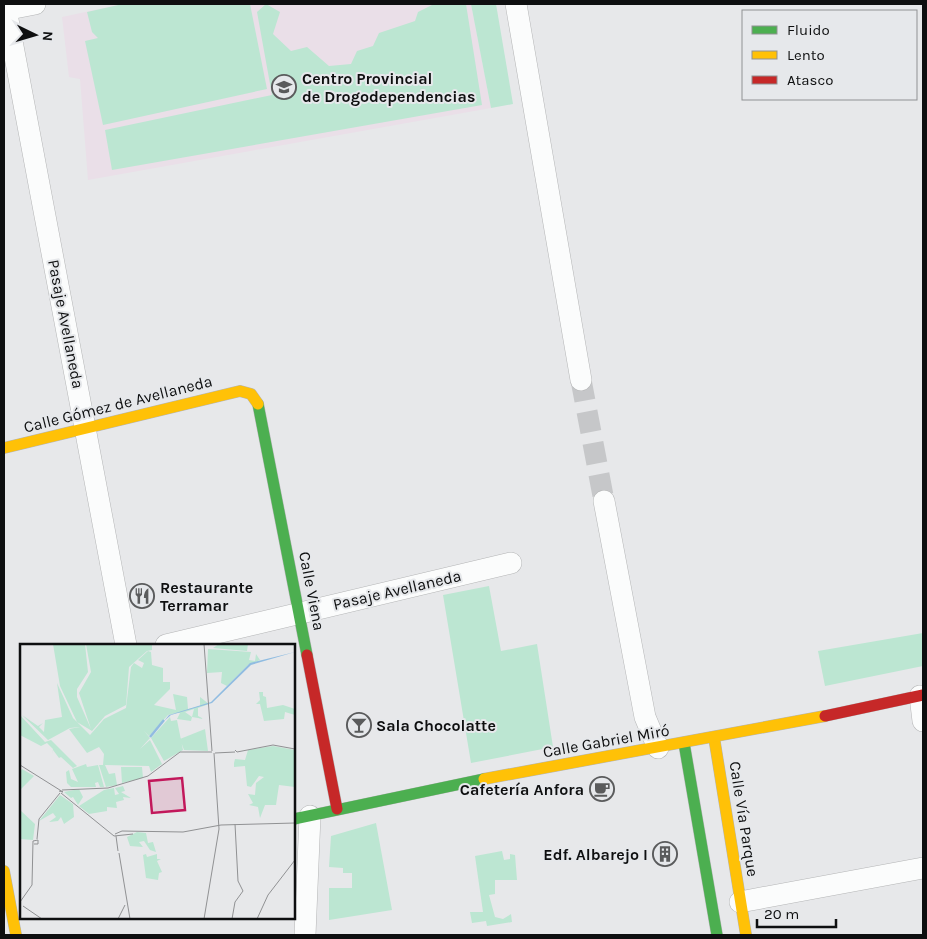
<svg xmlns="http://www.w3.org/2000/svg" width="927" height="939" font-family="Karla,sans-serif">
<rect width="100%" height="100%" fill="#e7e8ea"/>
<path fill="#eadfe8" d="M 123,4 L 471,4 L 491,108 L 88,180 L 80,79 L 69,77 L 62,17 Z"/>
<g fill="#bce6d2">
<path d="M 123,4 L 250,4 L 267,89 L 103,125 L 85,41 L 98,38 L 92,32 L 87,12 Z"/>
<path d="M 266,4 L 280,12 L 273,34 L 291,51 L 307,47 L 329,66 L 351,64 L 357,51 L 373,46 L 379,33 L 415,21 L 418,12 L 434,4 L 466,4 L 482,105 L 112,170 L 105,130 L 272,95 L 257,12 Z"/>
<path d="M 471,4 L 496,4 L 513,104 L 491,108 Z"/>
<path d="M 489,586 L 501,651 L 537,644 L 553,747 L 471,763 L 443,595 Z"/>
<path d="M 923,633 L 923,666 L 825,686 L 818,651 Z"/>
<path d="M 376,823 L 392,910 L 329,920 L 329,888 L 352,888 L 352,873 L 343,873 L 343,868 L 329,867 L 331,836 Z"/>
<path d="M 502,851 L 504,860 L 510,859 L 510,854 L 515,855 L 517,880 L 495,880 L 495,894 L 489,895 L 495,917 L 503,919 L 511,914 L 512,922 L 487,926 L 486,921 L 472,923 L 470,912 L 483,912 L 475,856 Z"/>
</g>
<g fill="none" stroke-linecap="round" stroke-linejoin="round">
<path stroke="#c6c7c9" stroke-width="21" stroke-dasharray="21 11" stroke-linecap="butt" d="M 581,380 L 604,501"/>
<defs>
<g id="street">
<path d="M 5,4 L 126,645"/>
<path d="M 516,4 L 581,380"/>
<path d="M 4,10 L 35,4"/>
<path d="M 604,501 L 645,717 L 658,748"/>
<path d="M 166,645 L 511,563"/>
<path d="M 920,696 L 923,721"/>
<path d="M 740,902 L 923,868"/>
<path d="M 305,935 L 310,816"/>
</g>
<g id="fast">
<path d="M 258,404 L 307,655"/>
<path d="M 684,743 L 717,935"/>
<path d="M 294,819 L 484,779"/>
</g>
<g id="slow">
<path d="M 4,448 L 240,391 L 251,394 L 258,404"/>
<path d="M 714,737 L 746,935"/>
<path d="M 484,779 L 825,716"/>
<path d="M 4,871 L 16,935"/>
</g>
<g id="jam">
<path d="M 307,655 L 337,809"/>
<path d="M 825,716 L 923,695"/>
</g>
</defs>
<use href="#street" stroke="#b4b5b6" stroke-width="22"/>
<use href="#fast" stroke="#b4b5b6" stroke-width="12"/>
<use href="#slow" stroke="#b4b5b6" stroke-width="12"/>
<use href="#jam" stroke="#b4b5b6" stroke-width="12"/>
<use href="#street" stroke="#fbfcfc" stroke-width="21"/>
<use href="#fast" stroke="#4caf50" stroke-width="11"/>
<use href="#slow" stroke="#ffc107" stroke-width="11"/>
<use href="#jam" stroke="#c62828" stroke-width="11"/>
</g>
<defs>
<symbol id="school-ring" viewBox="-11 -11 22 22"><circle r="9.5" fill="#e6e8eb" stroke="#5a5b5c" stroke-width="1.5"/><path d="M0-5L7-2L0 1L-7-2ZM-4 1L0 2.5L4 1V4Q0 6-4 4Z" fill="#5a5b5c"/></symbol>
<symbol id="restaurant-ring" viewBox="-11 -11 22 22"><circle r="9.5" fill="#e6e8eb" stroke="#5a5b5c" stroke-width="1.5"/><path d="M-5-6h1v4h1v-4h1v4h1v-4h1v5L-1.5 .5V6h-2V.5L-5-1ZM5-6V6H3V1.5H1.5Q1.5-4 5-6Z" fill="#5a5b5c"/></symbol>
<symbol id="bar-ring" viewBox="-11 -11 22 22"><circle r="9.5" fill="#e6e8eb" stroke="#5a5b5c" stroke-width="1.5"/><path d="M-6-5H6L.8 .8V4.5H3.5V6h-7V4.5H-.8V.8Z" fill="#5a5b5c"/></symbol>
<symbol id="cafe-ring" viewBox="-11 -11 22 22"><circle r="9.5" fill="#e6e8eb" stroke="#5a5b5c" stroke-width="1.5"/><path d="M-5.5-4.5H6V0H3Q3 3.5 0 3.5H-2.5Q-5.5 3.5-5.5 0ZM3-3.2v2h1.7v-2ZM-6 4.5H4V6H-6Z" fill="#5a5b5c"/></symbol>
<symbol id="building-ring" viewBox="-11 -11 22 22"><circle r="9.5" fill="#e6e8eb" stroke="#5a5b5c" stroke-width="1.5"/><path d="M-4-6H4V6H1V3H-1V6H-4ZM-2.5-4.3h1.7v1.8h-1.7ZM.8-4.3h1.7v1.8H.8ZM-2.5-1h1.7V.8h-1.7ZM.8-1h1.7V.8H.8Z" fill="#5a5b5c"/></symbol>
</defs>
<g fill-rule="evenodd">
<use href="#school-ring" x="270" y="73" width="28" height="28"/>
<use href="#restaurant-ring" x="128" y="582" width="28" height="28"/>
<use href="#bar-ring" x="345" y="711" width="28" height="28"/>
<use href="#cafe-ring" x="588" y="775" width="28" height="28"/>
<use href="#building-ring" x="651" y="840" width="28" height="28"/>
</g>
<g text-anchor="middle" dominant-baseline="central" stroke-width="4" stroke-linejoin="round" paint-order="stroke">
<g font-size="16" font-weight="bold" fill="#0e0f10" stroke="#e6e8eb" text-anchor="start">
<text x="302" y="78">Centro Provincial<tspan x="302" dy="18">de Drogodependencias</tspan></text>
<text x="160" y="587">Restaurante<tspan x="160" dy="18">Terramar</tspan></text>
<text x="376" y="725">Sala Chocolatte</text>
<text x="584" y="789" text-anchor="end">Cafetería Anfora</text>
<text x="648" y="854" text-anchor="end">Edf. Albarejo I</text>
</g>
<g font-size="16" fill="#0e0f10" stroke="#e6e8eb">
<text transform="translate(66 324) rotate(79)">Pasaje Avellaneda</text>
<text transform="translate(118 404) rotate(-14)">Calle Gómez de Avellaneda</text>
<text transform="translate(397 590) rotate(-13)">Pasaje Avellaneda</text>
<text transform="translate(312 591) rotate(79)">Calle Viena</text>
<text transform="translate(606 741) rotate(-10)">Calle Gabriel Miró</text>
<text transform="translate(744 819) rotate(81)">Calle Vía Parque</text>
</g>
</g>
<g transform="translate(20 644)">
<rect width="275" height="275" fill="#e7e8ea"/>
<path d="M 33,0 L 65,0 L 68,28 L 57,45 L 57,53 L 71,85 L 59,49 L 71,28 L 66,0 L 132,0 L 132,6 L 127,7 L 109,23 L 106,61 L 85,72 L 72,87 L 57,78 L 40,42 ZM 199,0 L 228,0 L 227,7 L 193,4 ZM 188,5 L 231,8 L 229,16 L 235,17 L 236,10 L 240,16 L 228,21 L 207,42 L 201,39 L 202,28 L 187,29 ZM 128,7 L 131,8 L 132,21 L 143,24 L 143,38 L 150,38 L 150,45 L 134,61 L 156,66 L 153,50 L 167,53 L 168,65 L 180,62 L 180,53 L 189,60 L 178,64 L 178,72 L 184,75 L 172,73 L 174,65 L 165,68 L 172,73 L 171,77 L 157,75 L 160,69 L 156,69 L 148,71 L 129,92 L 124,87 L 130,94 L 120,105 L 130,96 L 142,120 L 131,128 L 129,122 L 85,121 L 89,130 L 95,129 L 97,141 L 86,143 L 79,121 L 83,121 L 84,110 L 79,103 L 67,109 L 49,85 L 60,83 L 50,84 L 28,96 L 2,71 L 18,82 L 23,79 L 19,83 L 24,88 L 25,76 L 42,73 L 37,39 L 53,74 L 70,91 L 84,75 L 106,64 L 111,23 L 114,19 L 122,24 L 124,19 L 118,16 ZM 239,48 L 243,48 L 243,52 L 246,53 L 247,64 L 263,61 L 275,65 L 275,71 L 265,68 L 264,75 L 244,77 L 240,60 L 236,60 L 240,56 ZM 0,71 L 25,98 L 31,96 L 57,122 L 53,124 L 41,113 L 39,114 L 33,106 L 32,110 L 33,105 L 27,99 L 21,102 L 0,91 ZM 150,73 L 151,77 L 157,76 L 163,106 L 144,117 L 131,94 ZM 185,85 L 188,107 L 164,106 L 160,95 ZM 253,102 L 275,106 L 275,143 L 259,141 L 256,161 L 245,161 L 240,174 L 238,163 L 229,161 L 233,159 L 228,150 L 235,151 L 236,139 L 244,133 L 239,132 L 231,143 L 227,142 L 225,122 L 214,123 L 214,119 L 215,115 L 225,116 L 228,106 ZM 66,120 L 67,123 L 78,121 L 84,143 L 80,143 L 78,138 L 75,139 L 76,143 L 51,143 L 47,139 L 46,128 L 49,126 L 51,135 L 58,138 L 52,125 ZM 101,123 L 122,123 L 123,134 L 102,139 ZM 2,125 L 14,132 L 0,146 L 0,128 ZM 103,142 L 105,147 L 101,148 L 111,154 L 103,153 L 104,156 L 96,158 L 97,164 L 87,163 L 87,167 L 69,170 L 59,162 L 84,146 L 94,144 L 95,151 L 99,150 L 95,144 ZM 59,145 L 63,153 L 58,161 L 53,153 L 51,154 L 44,148 ZM 40,151 L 53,160 L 54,173 L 44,180 L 41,173 L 38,177 L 29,178 L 36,173 L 33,169 L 19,177 ZM 0,166 L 15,180 L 13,196 L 0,195 ZM 117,188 L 126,189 L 128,199 L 133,198 L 136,208 L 130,206 L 124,197 L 119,198 L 123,203 L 110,202 L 107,193 ZM 126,210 L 127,213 L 137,210 L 137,215 L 141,215 L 137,217 L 142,228 L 139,229 L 138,236 L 126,234 L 123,211 Z" fill="#bce6d2"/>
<path d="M 275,8 L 231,21 L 192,59 L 151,71 L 144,77 L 149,71 L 191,58 L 230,19 Z" fill="#90bce1"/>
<path fill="none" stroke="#90bce1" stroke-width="2.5" d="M 130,93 L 144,76"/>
<path fill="none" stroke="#909193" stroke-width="1" d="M 184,0 L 192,107M 215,106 L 217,108 L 253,101 L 275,105M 195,109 L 215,108M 0,121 L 43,148 L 39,147M 42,146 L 88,144 L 128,132 L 160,108 L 192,108M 41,149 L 94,192 L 113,190M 95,190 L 102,187 L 163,188 L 201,181 L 275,179M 96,192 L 98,207M 17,195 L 19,175 L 40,149M 99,209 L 110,275M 0,258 L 12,241 L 13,197 L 18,196 L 18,200 L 14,200M 3,262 L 22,275M 98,275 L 105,261M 184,275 L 199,185 L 194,109M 212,275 L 215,258 L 223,247 L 218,237 L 215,180M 237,275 L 248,251 L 275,216"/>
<path fill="#c2185b" fill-opacity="0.15" stroke="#c2185b" stroke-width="2.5" d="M 162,134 L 165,166 L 132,169 L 129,137 Z"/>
<rect width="275" height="275" fill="none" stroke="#0e0f10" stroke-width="2.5"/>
</g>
<rect width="927" height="939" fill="none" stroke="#0e0f10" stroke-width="10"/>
<rect x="742" y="10" width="175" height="90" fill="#e6e8eb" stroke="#909193"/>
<rect x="752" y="26" width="25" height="8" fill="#4caf50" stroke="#909193"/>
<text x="787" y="35" font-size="15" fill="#0e0f10">Fluido</text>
<rect x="752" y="51" width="25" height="8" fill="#ffc107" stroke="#909193"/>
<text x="787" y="60" font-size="15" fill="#0e0f10">Lento</text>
<rect x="752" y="76" width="25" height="8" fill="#c62828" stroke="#909193"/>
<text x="787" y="85" font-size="15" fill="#0e0f10">Atasco</text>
<g transform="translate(35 35) rotate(95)" stroke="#e6e8eb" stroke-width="4" paint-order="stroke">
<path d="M0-4L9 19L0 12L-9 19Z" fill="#0e0f10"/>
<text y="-8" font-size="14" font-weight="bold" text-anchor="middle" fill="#0e0f10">N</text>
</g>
<path d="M757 919v8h79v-8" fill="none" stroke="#0e0f10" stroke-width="2.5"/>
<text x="764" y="919" font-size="15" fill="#0e0f10" stroke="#e6e8eb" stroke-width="4" paint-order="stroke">20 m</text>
</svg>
